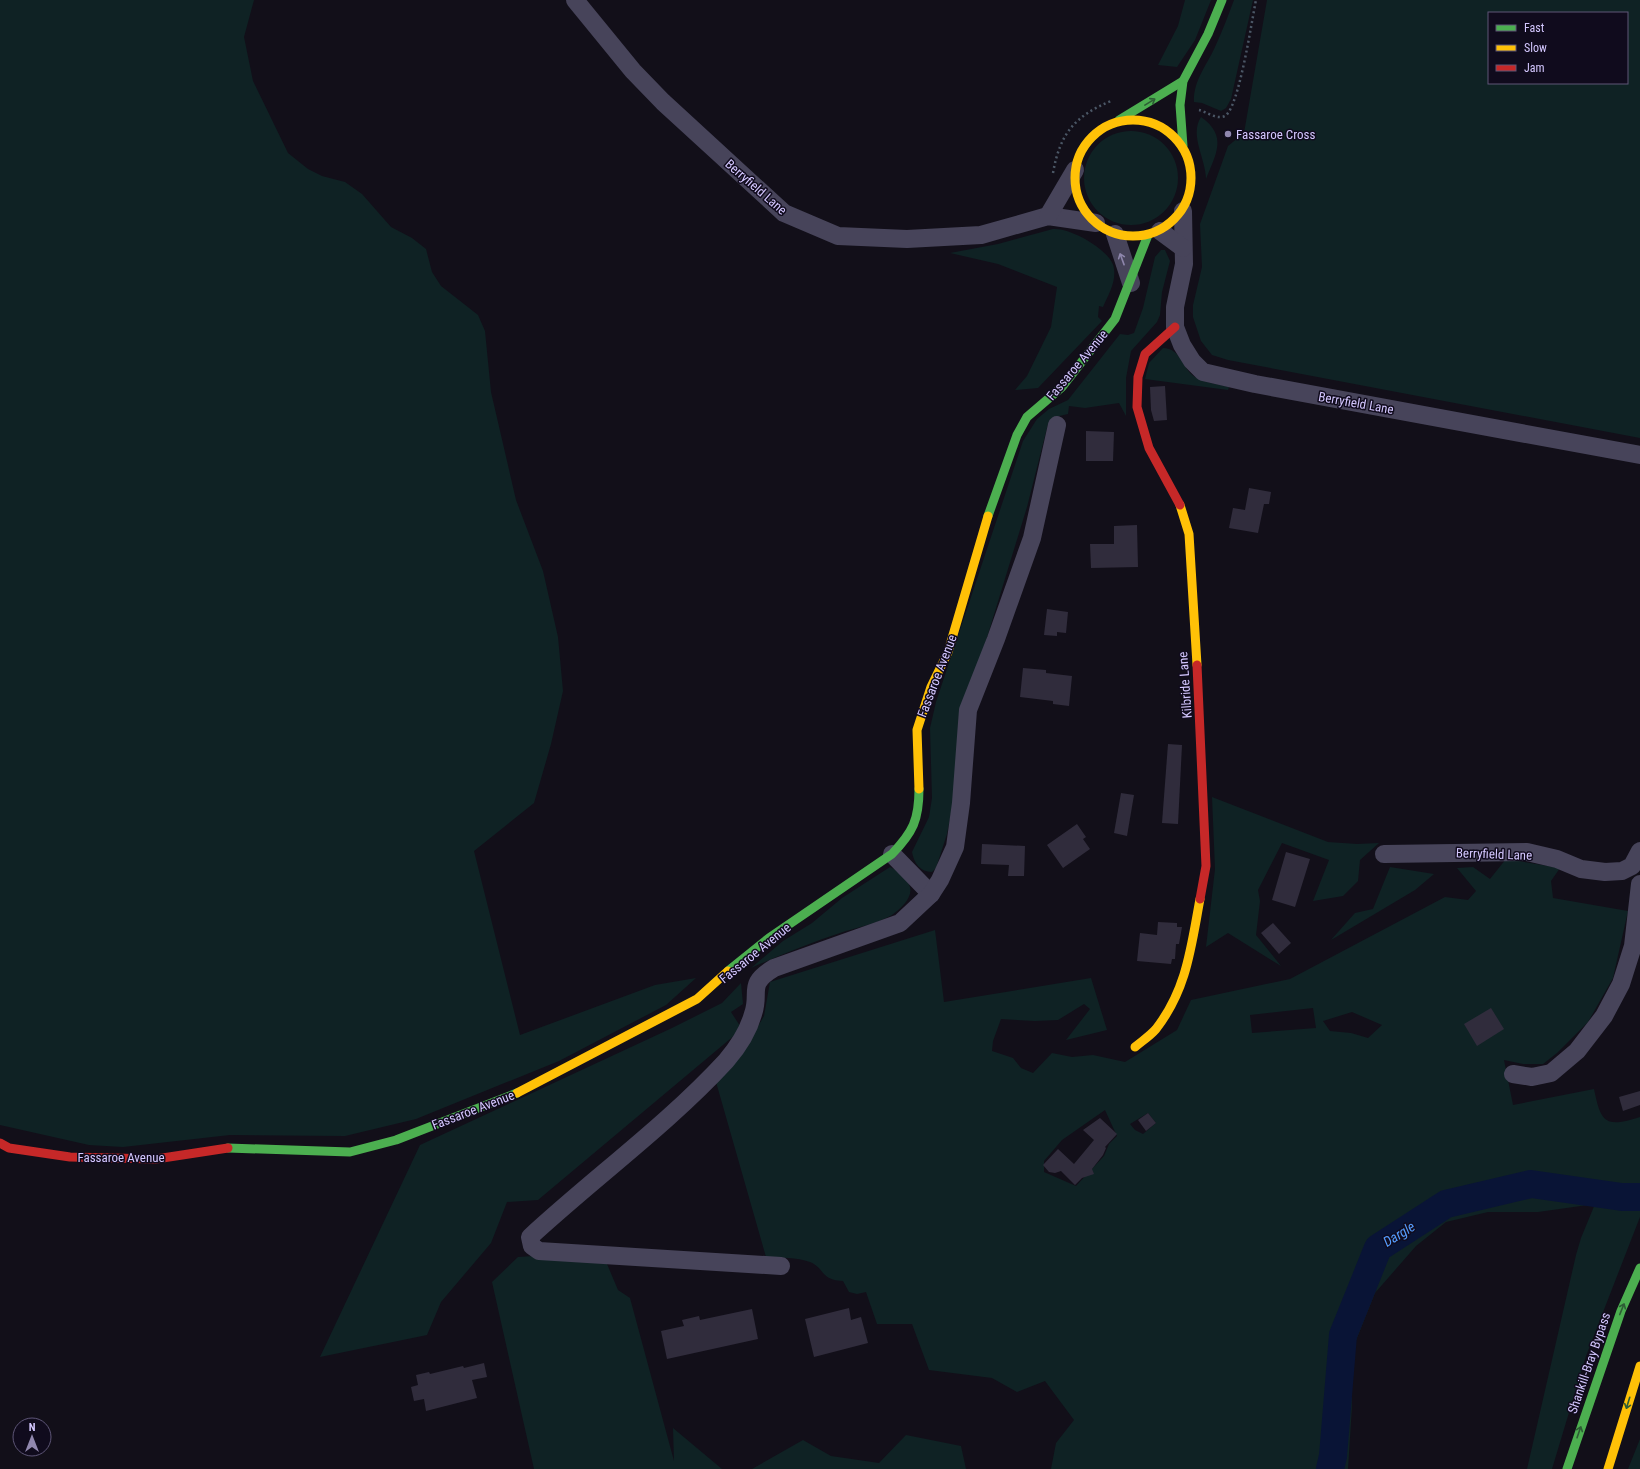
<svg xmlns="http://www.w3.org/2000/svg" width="1640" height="1469" font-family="'Roboto Condensed',sans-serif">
<rect width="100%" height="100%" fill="#120f19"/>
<g fill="#0f2224" fill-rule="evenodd">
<path d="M 0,0 L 254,0 L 244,37 L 253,81 L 288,153 L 308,169 L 322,176 L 345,182 L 362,194 L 391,227 L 412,238 L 426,249 L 432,272 L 441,286 L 478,315 L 485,331 L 491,392 L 516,500 L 543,571 L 558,637 L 563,691 L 551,744 L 534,803 L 474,851 L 520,1035 L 655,985 L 696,978 L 666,1005 L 559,1061 L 416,1119 L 345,1136 L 230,1135 L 123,1147 L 89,1145 L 0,1125 Z"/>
<path d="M 1185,0 L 1211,0 L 1195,40 L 1177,67 L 1158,65 L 1178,26 Z"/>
<path d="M 1234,0 L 1253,0 L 1231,99 L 1226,108 L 1221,111 L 1202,103 L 1194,102 C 1193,81 1207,65 1215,47 C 1222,32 1228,16 1234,0 Z"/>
<path d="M 1267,0 L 1640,0 L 1640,438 L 1228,360 L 1212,355 L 1201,341 L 1193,317 L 1193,305 L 1202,267 L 1200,224 L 1228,146 L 1244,133 ZM 1489,13 L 1627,13 L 1627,83 L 1489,83 Z"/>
<path d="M 1201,117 C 1228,136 1216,154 1206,179 C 1206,159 1189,135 1201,117 Z"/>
<circle cx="1131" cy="178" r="47"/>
<path d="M 1053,229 C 1070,227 1113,251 1114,269 C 1116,283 1108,295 1103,307 L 1099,306 L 1098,317 L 1102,321 L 1038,388 L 1015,390 L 1027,376 L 1051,327 L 1057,287 L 998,264 L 950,253 L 998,244 Z"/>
<path d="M 1161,250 L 1165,250 L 1170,261 L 1162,292 L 1160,315 L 1157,322 L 1131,351 L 1126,378 L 1126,416 L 1119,403 L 1085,408 L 1069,406 L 1068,414 L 1055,417 L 1048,424 L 1027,507 L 985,644 L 947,834 L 936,868 L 932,872 C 920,872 914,863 912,852 L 929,817 L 932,798 L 930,728 L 936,702 L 1023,441 L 1037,419 L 1049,409 L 1068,400 L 1120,334 L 1128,335 L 1134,333 L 1143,308 L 1155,257 Z"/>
<path d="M 1163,348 C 1181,348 1182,369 1195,377 C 1205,383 1218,384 1229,387 L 1228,390 L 1145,379 L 1149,363 Z"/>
<path d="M 1212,797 L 1328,842 L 1357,844 L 1379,843 L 1360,860 L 1358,881 L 1343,896 L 1313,901 L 1329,860 L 1282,843 L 1258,890 L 1260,901 L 1256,935 L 1281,966 L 1228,933 L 1206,947 L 1215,869 Z"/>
<path d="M 1506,859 L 1560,868 L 1551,881 L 1553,898 L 1628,911 L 1613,978 L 1588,1022 L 1557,1053 L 1543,1064 L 1523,1064 L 1504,1060 L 1513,1105 L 1594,1089 C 1601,1123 1605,1128 1640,1117 L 1640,1217 L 1586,1356 L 1552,1469 L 1527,1469 L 1576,1255 L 1581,1238 L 1595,1204 L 1538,1212 L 1488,1212 L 1446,1222 L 1416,1246 L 1375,1293 L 1351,1353 L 1352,1406 L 1348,1469 L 1051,1469 L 1056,1443 L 1074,1420 L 1045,1381 L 1017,1392 L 992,1378 L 929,1370 L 912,1324 L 877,1324 L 866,1292 L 857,1294 L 849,1292 L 843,1281 C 820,1280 825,1268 810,1262 C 797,1257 780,1258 766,1257 L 716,1082 L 753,1035 L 764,1016 L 770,982 L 935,930 L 944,1002 L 1091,978 L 1107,1030 L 1066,1040 L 1090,1009 L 1084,1004 L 1058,1020 L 1035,1021 L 1001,1019 L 993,1041 L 992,1051 L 1013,1058 L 1021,1068 L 1033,1073 L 1052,1053 L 1072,1057 L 1093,1055 L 1125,1062 L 1177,1030 L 1191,1000 L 1290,979 L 1445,897 L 1468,900 L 1476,891 L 1457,868 L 1473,867 L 1490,879 ZM 1313,1008 L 1316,1028 L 1252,1033 L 1250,1015 ZM 1352,1012 L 1382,1025 L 1368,1038 L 1351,1033 L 1330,1031 L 1323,1021 ZM 1105,1110 L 1117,1136 L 1109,1144 L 1104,1156 L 1076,1186 L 1044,1172 L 1044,1161 L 1062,1140 ZM 1148,1113 L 1156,1123 L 1143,1134 L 1135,1130 L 1130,1124 Z"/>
<path d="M 890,867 C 897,870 901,875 906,880 C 918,893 903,907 892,915 C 879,923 855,928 840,933 C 810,943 780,955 751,968 L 783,941 L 812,923 L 842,898 Z"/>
<path d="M 1390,867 L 1434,874 L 1415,890 L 1331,940 L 1355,913 L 1373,909 Z"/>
<path d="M 741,983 L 743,1004 L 731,1012 L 742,1029 L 538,1200 L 507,1202 L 491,1243 L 441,1302 L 427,1335 L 320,1357 L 420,1145 L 672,1028 L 722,1003 Z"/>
<path d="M 534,1256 L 607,1264 L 618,1290 L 630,1298 L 674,1461 L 673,1428 L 722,1469 L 534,1469 L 492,1282 L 518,1257 Z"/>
<path d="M 906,1435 L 961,1446 L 966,1469 L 752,1469 L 803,1440 L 831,1456 L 879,1463 Z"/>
<path d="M 1640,1439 L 1640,1469 L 1628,1469 Z"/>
</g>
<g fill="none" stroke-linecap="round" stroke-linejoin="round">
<path stroke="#091436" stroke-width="28" d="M 1330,1469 L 1333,1456 L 1343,1335 L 1378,1248 L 1446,1204 L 1531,1184 L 1622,1197 L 1640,1197"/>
</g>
<g fill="#302c3c">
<path d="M 1165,386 L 1167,420 L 1154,421 L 1151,410 L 1150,387 Z"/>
<path d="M 1086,431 L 1114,432 L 1113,461 L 1086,461 Z"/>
<path d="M 1249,488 L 1271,492 L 1269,504 L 1264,504 L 1258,533 L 1229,528 L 1233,508 L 1245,510 Z"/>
<path d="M 1137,525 L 1138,567 L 1091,568 L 1090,544 L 1114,544 L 1114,526 Z"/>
<path d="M 1047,609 L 1068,612 L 1066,633 L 1057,632 L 1057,636 L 1044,635 Z"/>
<path d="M 1023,668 L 1046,670 L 1046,673 L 1072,676 L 1069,706 L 1053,704 L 1053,701 L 1020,697 Z"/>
<path d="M 1168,744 L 1182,745 L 1178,824 L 1162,823 Z"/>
<path d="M 1121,793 L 1134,795 L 1127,836 L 1114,833 Z"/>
<path d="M 1077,824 L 1086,837 L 1083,839 L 1090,849 L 1063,868 L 1047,845 Z"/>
<path d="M 982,844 L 1025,846 L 1024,876 L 1008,876 L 1009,865 L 981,864 Z"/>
<path d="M 1286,852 L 1310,859 L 1295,907 L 1272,900 Z"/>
<path d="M 1158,922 L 1177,923 L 1177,927 L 1182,927 L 1179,944 L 1176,944 L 1175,959 L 1172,959 L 1171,964 L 1137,961 L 1140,933 L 1157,935 Z"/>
<path d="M 1273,923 L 1291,943 L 1279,954 L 1261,933 Z"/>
<path d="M 1491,1008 L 1504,1029 L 1477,1046 L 1464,1024 Z"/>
<path d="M 1640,1091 L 1640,1105 L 1623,1111 L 1619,1097 Z"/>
<path d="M 1148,1113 L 1156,1123 L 1146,1131 L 1138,1120 Z"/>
<path d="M 1100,1118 L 1117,1134 L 1105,1147 L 1106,1148 L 1103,1155 L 1092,1169 L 1094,1174 L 1082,1178 L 1075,1185 L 1061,1171 L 1055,1173 L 1049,1172 L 1043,1165 L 1058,1149 L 1074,1164 L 1094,1140 L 1083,1130 Z"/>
<path d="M 849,1308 L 851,1320 L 861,1317 L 868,1343 L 814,1357 L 805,1319 Z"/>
<path d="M 752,1309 L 758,1339 L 667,1359 L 661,1331 L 684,1326 L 682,1320 L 699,1316 L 700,1320 Z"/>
<path d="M 484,1363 L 487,1377 L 472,1380 L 477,1398 L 426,1411 L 424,1399 L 414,1401 L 411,1387 L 418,1385 L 416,1375 L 429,1372 L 430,1374 L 463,1366 L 464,1368 Z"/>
</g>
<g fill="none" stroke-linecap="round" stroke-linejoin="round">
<g stroke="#4b5766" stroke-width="2.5" stroke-dasharray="2 3" stroke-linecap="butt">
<path d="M 1199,110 C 1207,112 1217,120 1225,116 C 1239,108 1252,19 1256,0"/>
<path d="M 1053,173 C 1060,133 1075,116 1111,101"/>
</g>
<g stroke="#47445a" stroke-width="18">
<path d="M 575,0 L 633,71 L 663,102 L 784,213 L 838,236 L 907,239 L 981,235 L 1048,216 L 1096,223"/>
<path d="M 1183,211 L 1184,264 L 1175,307 L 1175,327 L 1182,345 L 1192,361 L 1203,372 L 1255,384 L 1640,455"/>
<path d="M 1048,216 L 1075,170"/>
<path d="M 1160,231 L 1183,248"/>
<path d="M 1115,234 L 1131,283"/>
<path d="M 892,854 L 931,894"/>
<path d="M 1384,854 L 1527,852 L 1557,859 L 1581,869 L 1605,872 L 1622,871 L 1632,866 L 1640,851"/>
<path d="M 1513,1074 L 1532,1077 L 1551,1073 L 1577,1051 L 1604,1016 L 1621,984 L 1633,946 L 1640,884"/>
<path d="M 781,1266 L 539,1251 L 532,1246 L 530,1237 C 595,1177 667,1125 726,1061 C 738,1047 748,1032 753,1014 C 761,991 746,985 774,968 L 900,923 L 931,894 L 940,880 L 955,847 L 961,803 L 968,710 L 996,639 L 1032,538 L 1057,425"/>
</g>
<g stroke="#4caf50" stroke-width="9">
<path d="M 1119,120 L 1183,81"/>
<path d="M 1183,146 L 1180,105 L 1183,81 L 1208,34 L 1222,0"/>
<path d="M 988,516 L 1017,435 L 1027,417 L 1062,387 L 1115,319 L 1148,235"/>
<path d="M 728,971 L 769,938 L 892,854 C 913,832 919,820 919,789"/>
<path d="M 228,1148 L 350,1152 L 396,1140 L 517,1093"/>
<path d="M 1567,1469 L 1621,1311 L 1640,1268"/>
</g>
<g stroke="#ffc107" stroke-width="9">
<circle cx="1133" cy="178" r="58"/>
<path d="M 1180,505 L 1189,534 L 1197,665"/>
<path d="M 919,789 L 917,730 L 931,687 L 948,652 L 988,516"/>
<path d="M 1135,1047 C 1142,1041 1150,1036 1156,1029 C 1187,989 1191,947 1200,899"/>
<path d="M 517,1093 L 697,999 L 728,971"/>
<path d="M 1608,1469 L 1640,1366"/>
</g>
<g stroke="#c62828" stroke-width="9">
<path d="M 1175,327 L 1145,354 L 1138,377 L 1137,407 L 1149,448 L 1180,505"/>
<path d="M 1197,665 L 1206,866 L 1200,899"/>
<path d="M 0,1143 L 9,1148 L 70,1157 L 156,1159 L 228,1148"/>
</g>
</g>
<defs><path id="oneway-shaft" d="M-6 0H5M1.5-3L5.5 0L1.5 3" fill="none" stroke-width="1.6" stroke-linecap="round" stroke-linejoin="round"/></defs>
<g stroke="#2e5d36">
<use href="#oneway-shaft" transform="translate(1150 102) rotate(-31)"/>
<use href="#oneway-shaft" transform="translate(1622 1309) rotate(-68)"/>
<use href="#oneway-shaft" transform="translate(1628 1403) rotate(107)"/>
<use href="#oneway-shaft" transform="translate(1579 1432) rotate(-71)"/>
</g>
<use stroke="#8e86ac" href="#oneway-shaft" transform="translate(1122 259) rotate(-110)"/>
<circle fill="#9087ae" stroke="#100b1d" stroke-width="1.5" cx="1228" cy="134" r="4"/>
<g text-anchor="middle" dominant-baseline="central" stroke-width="3" stroke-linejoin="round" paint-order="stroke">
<g font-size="13" fill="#d4c7ff" stroke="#100b1d" text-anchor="start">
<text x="1236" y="134">Fassaroe Cross</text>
</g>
<g font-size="13" fill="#d4c7ff" stroke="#100b1d">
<text transform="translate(756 187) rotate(41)">Berryfield Lane</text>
<text transform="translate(1077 365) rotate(-50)">Fassaroe Avenue</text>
<text transform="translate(1356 403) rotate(10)">Berryfield Lane</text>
<text transform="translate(937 676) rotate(-69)">Fassaroe Avenue</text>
<text transform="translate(1185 685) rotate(-94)">Kilbride Lane</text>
<text transform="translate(1494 854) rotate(2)">Berryfield Lane</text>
<text transform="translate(755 953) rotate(-39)">Fassaroe Avenue</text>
<text transform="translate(473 1110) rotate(-21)">Fassaroe Avenue</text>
<text x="121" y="1157">Fassaroe Avenue</text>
<text transform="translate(1589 1363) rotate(-71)">Shankill-Bray Bypass</text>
</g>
<g font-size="14" font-style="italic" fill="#559dff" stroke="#100b1d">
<text transform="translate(1399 1234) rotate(-32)">Dargle</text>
</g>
</g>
<rect x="1488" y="12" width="140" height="72" fill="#100b1d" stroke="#5e5677"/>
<rect x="1496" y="25" width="20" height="6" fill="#4caf50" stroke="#5e5677"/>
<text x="1524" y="32" font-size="12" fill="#d4c7ff">Fast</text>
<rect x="1496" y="45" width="20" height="6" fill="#ffc107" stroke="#5e5677"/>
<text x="1524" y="52" font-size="12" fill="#d4c7ff">Slow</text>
<rect x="1496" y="65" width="20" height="6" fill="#c62828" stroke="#5e5677"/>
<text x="1524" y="72" font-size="12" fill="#d4c7ff">Jam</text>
<g transform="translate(32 1437)"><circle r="19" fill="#100b1d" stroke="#5e5677"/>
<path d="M0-3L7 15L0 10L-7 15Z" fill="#9087ae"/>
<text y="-6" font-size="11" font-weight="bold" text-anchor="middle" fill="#d4c7ff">N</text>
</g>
</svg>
